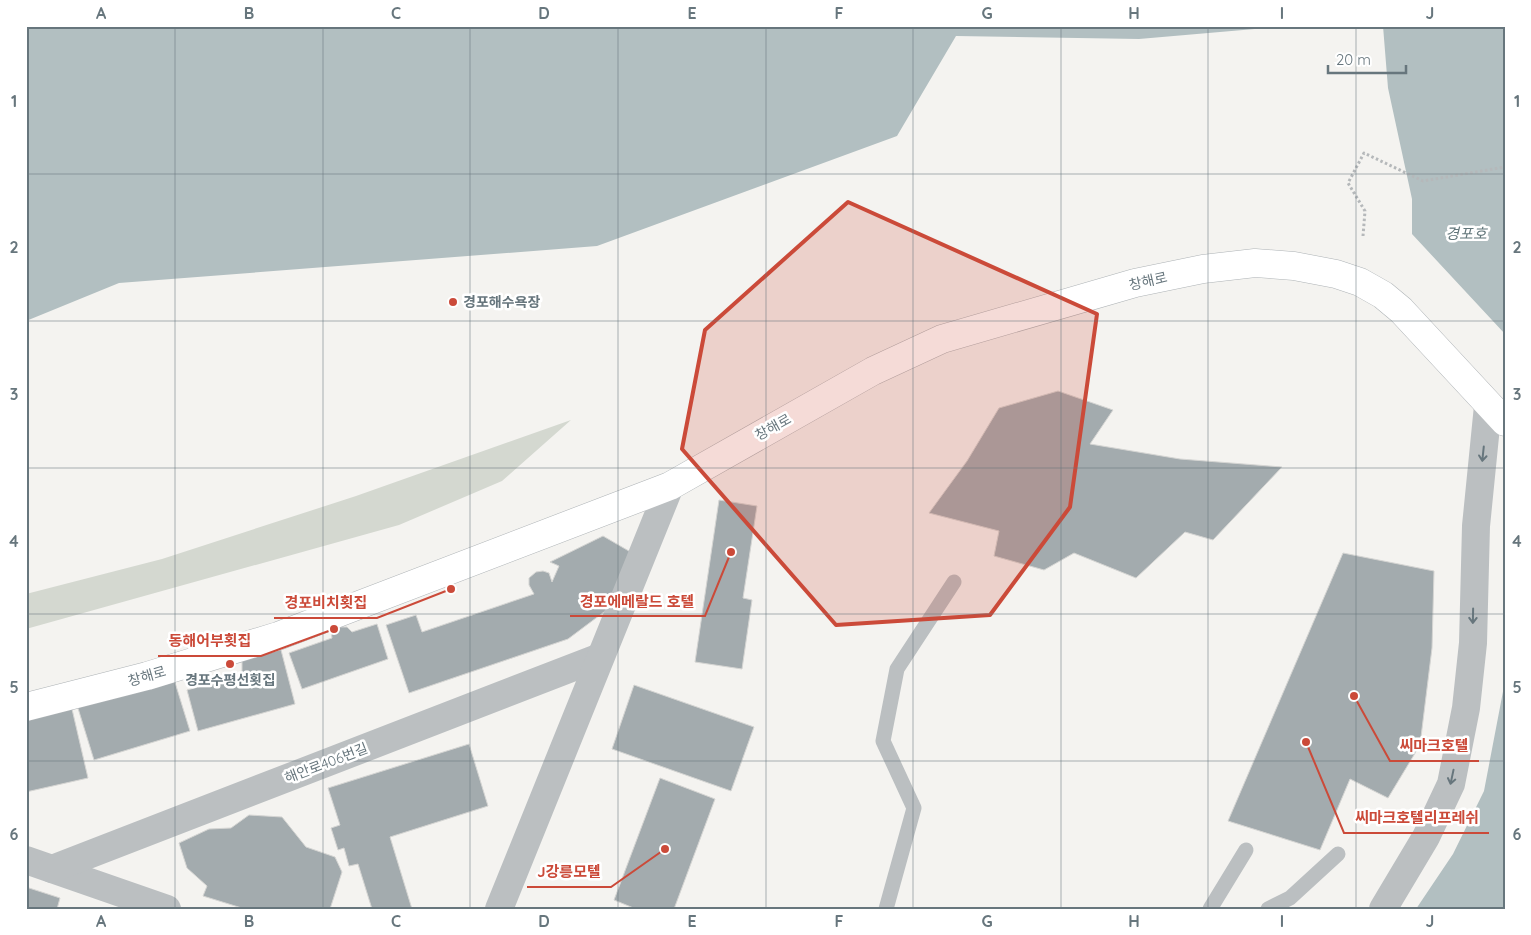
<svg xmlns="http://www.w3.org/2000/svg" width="1531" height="935" font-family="Quicksand,'Noto Sans KR',sans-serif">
<rect width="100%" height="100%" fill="#f4f3f0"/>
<path fill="#d4d8d0" d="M 571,420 L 502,481 L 399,525 L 26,629 L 26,594 L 162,559 L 356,496 Z"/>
<g fill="#b2bfc1">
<path d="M 26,26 L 1288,26 L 1139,39 L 956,36 L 897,136 L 597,246 L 119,283 L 26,321 Z"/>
<path d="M 1383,26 L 1505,26 L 1505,334 L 1412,234 L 1412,199 L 1388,88 Z"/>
<path d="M 1505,681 L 1505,909 L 1416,909 L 1453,854 L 1484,791 Z"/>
</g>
<g fill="#a3abae" stroke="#d5d5d3">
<path d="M 1058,391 L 1113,410 L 1090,444 L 1180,459 L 1282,467 L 1213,540 L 1185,532 L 1136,578 L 1074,553 L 1044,570 L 994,556 L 999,531 L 929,513 L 967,461 L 999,408 Z"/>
<path d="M 719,500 L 757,506 L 743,598 L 752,600 L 742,669 L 695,662 Z"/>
<path d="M 603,536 L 634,554 L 612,606 L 568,639 L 409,693 L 386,625 L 416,615 L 422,632 L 534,594 L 529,585 L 529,578 L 536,572 L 543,571 L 549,573 L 552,582 L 559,566 L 550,562 Z"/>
<path d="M 1343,553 L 1434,571 L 1432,648 L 1420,745 L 1388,798 L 1350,779 L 1320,850 L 1228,821 Z"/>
<path d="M 377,624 L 388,659 L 302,689 L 289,653 L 332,638 L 331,631 L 336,627 L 347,627 L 352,632 Z"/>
<path d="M 274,646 L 281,650 L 295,704 L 198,731 L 187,690 L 242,675 L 242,662 L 247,653 Z"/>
<path d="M 173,676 L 190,731 L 94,760 L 77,705 Z"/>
<path d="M 634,685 L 754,727 L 731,791 L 612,749 Z"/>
<path d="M 72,709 L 88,778 L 26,792 L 26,719 Z"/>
<path d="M 469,744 L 488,806 L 390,837 L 412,909 L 372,909 L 358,864 L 349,866 L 344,848 L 338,850 L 331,828 L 340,825 L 328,788 Z"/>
<path d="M 660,778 L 715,799 L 674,909 L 636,909 L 614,900 Z"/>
<path d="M 249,815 L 282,817 L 306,847 L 335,857 L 342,872 L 330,909 L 245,909 L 203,896 L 207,886 L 187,868 L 179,843 L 209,829 L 231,828 Z"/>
<path d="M 26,887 L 60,898 L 57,909 L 26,909 Z"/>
</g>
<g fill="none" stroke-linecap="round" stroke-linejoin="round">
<defs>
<path id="secondary" d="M 26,707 L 147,676 L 278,636 L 670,486 L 873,371 L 942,339 L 1135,283 L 1203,269 L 1255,263 L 1294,266 L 1336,274 L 1360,282 L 1383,295 L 1401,310 L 1505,422"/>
</defs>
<use href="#secondary" stroke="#aeb3b6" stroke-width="29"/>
<path stroke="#b5b8ba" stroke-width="3" stroke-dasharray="2.5 2.5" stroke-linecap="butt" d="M 1363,236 L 1365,211 L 1348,183 L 1364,153 L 1423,181 L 1505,167"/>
<g stroke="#bbbfc1" stroke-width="15">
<path d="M 886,909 L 914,808 L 883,741 L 897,669 L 954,582"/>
<path d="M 1210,909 L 1246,850"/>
<path d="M 1268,909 L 1290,898 L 1338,854"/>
</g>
<g stroke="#bbbfc1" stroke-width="28">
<path d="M 26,860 L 167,909"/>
<path d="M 52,869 L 600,657"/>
<path d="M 499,909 L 670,486"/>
<path d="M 1383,909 L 1426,837 L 1451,784 L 1466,708 L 1473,643 L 1476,526 L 1488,406"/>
</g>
<use href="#secondary" stroke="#fff" stroke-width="28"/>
</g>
<defs><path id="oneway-shaft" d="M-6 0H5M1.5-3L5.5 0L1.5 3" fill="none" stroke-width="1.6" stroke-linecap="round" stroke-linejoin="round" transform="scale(1.25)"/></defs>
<g stroke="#67767d">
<use href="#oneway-shaft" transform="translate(1483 454) rotate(96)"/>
<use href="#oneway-shaft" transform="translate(1473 616) rotate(91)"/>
<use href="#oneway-shaft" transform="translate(1452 777) rotate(102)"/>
</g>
<path fill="#cb4a39" fill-opacity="0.2" stroke="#cb4a39" stroke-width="4" stroke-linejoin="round" d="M 848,202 L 1097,314 L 1070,507 L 990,615 L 836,625 L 682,449 L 705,330 Z"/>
<path fill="none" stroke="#67767d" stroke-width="1" stroke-opacity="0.55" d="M 175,26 L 175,909M 323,26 L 323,909M 470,26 L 470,909M 618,26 L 618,909M 766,26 L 766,909M 913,26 L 913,909M 1061,26 L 1061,909M 1208,26 L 1208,909M 1356,26 L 1356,909M 26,174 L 1505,174M 26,321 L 1505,321M 26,468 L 1505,468M 26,614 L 1505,614M 26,761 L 1505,761"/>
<g fill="#cb4a39" stroke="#fff" stroke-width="2">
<circle cx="453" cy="302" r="5"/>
<circle cx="230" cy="664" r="5"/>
</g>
<g text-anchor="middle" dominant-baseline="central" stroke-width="5" stroke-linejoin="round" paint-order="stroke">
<g font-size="14" fill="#67767d" stroke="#fff">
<text transform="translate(1148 281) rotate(-13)">창해로</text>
<text transform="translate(773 427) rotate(-29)">창해로</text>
<text transform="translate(147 676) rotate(-16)">창해로</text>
<text transform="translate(326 763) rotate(-21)">해안로406번길</text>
</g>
<g font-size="14" font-weight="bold" fill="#67767d" stroke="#fff" text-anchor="start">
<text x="463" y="302">경포해수욕장</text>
<text x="230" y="680" text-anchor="middle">경포수평선횟집</text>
</g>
<g font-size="15" font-style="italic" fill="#63777b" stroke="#fff">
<text x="1466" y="233">경포호</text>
</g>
</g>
<path fill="none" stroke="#cb4a39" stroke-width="2" d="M731 552L705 616H570M451 589L377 618H274M334 629L261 656H158M1354 696L1390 761H1479M1306 742L1344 833H1489M665 849L611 887H527"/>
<g fill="#cb4a39" stroke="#fff" stroke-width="2">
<circle cx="731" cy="552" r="5"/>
<circle cx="451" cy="589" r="5"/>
<circle cx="334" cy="629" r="5"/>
<circle cx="1354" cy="696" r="5"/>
<circle cx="1306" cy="742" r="5"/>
<circle cx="665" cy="849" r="5"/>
</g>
<g font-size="15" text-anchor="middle" font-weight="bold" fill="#cb4a39" stroke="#fff" stroke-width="5" stroke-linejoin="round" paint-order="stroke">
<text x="637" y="607">경포에메랄드 호텔</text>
<text x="326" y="608">경포비치횟집</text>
<text x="210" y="646">동해어부횟집</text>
<text x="1434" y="751">씨마크호텔</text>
<text x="1417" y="823">씨마크호텔리프레쉬</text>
<text x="569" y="877">J강릉모텔</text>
</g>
<rect width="1531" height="935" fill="none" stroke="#ffffff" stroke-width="55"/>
<path d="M1328 65v8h78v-8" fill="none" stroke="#67767d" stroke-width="2.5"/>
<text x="1336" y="65" font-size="15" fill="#67767d" stroke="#ffffff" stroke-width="4" paint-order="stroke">20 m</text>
<rect x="28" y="28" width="1476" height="880" fill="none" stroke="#67767d" stroke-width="2"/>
<g font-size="16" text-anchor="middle" font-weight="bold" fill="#67767d">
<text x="101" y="19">A</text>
<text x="249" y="19">B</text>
<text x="396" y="19">C</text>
<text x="544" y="19">D</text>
<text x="692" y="19">E</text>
<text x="839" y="19">F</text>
<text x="987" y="19">G</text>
<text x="1134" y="19">H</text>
<text x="1282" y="19">I</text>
<text x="1430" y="19">J</text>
<text x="14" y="107">1</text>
<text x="1517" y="107">1</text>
<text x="14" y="253">2</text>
<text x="1517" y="253">2</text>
<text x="14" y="400">3</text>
<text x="1517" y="400">3</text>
<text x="14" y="547">4</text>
<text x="1517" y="547">4</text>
<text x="14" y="693">5</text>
<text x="1517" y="693">5</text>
<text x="14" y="840">6</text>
<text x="1517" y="840">6</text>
<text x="101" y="927">A</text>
<text x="249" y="927">B</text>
<text x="396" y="927">C</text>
<text x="544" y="927">D</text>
<text x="692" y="927">E</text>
<text x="839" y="927">F</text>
<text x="987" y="927">G</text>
<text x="1134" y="927">H</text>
<text x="1282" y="927">I</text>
<text x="1430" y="927">J</text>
</g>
</svg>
